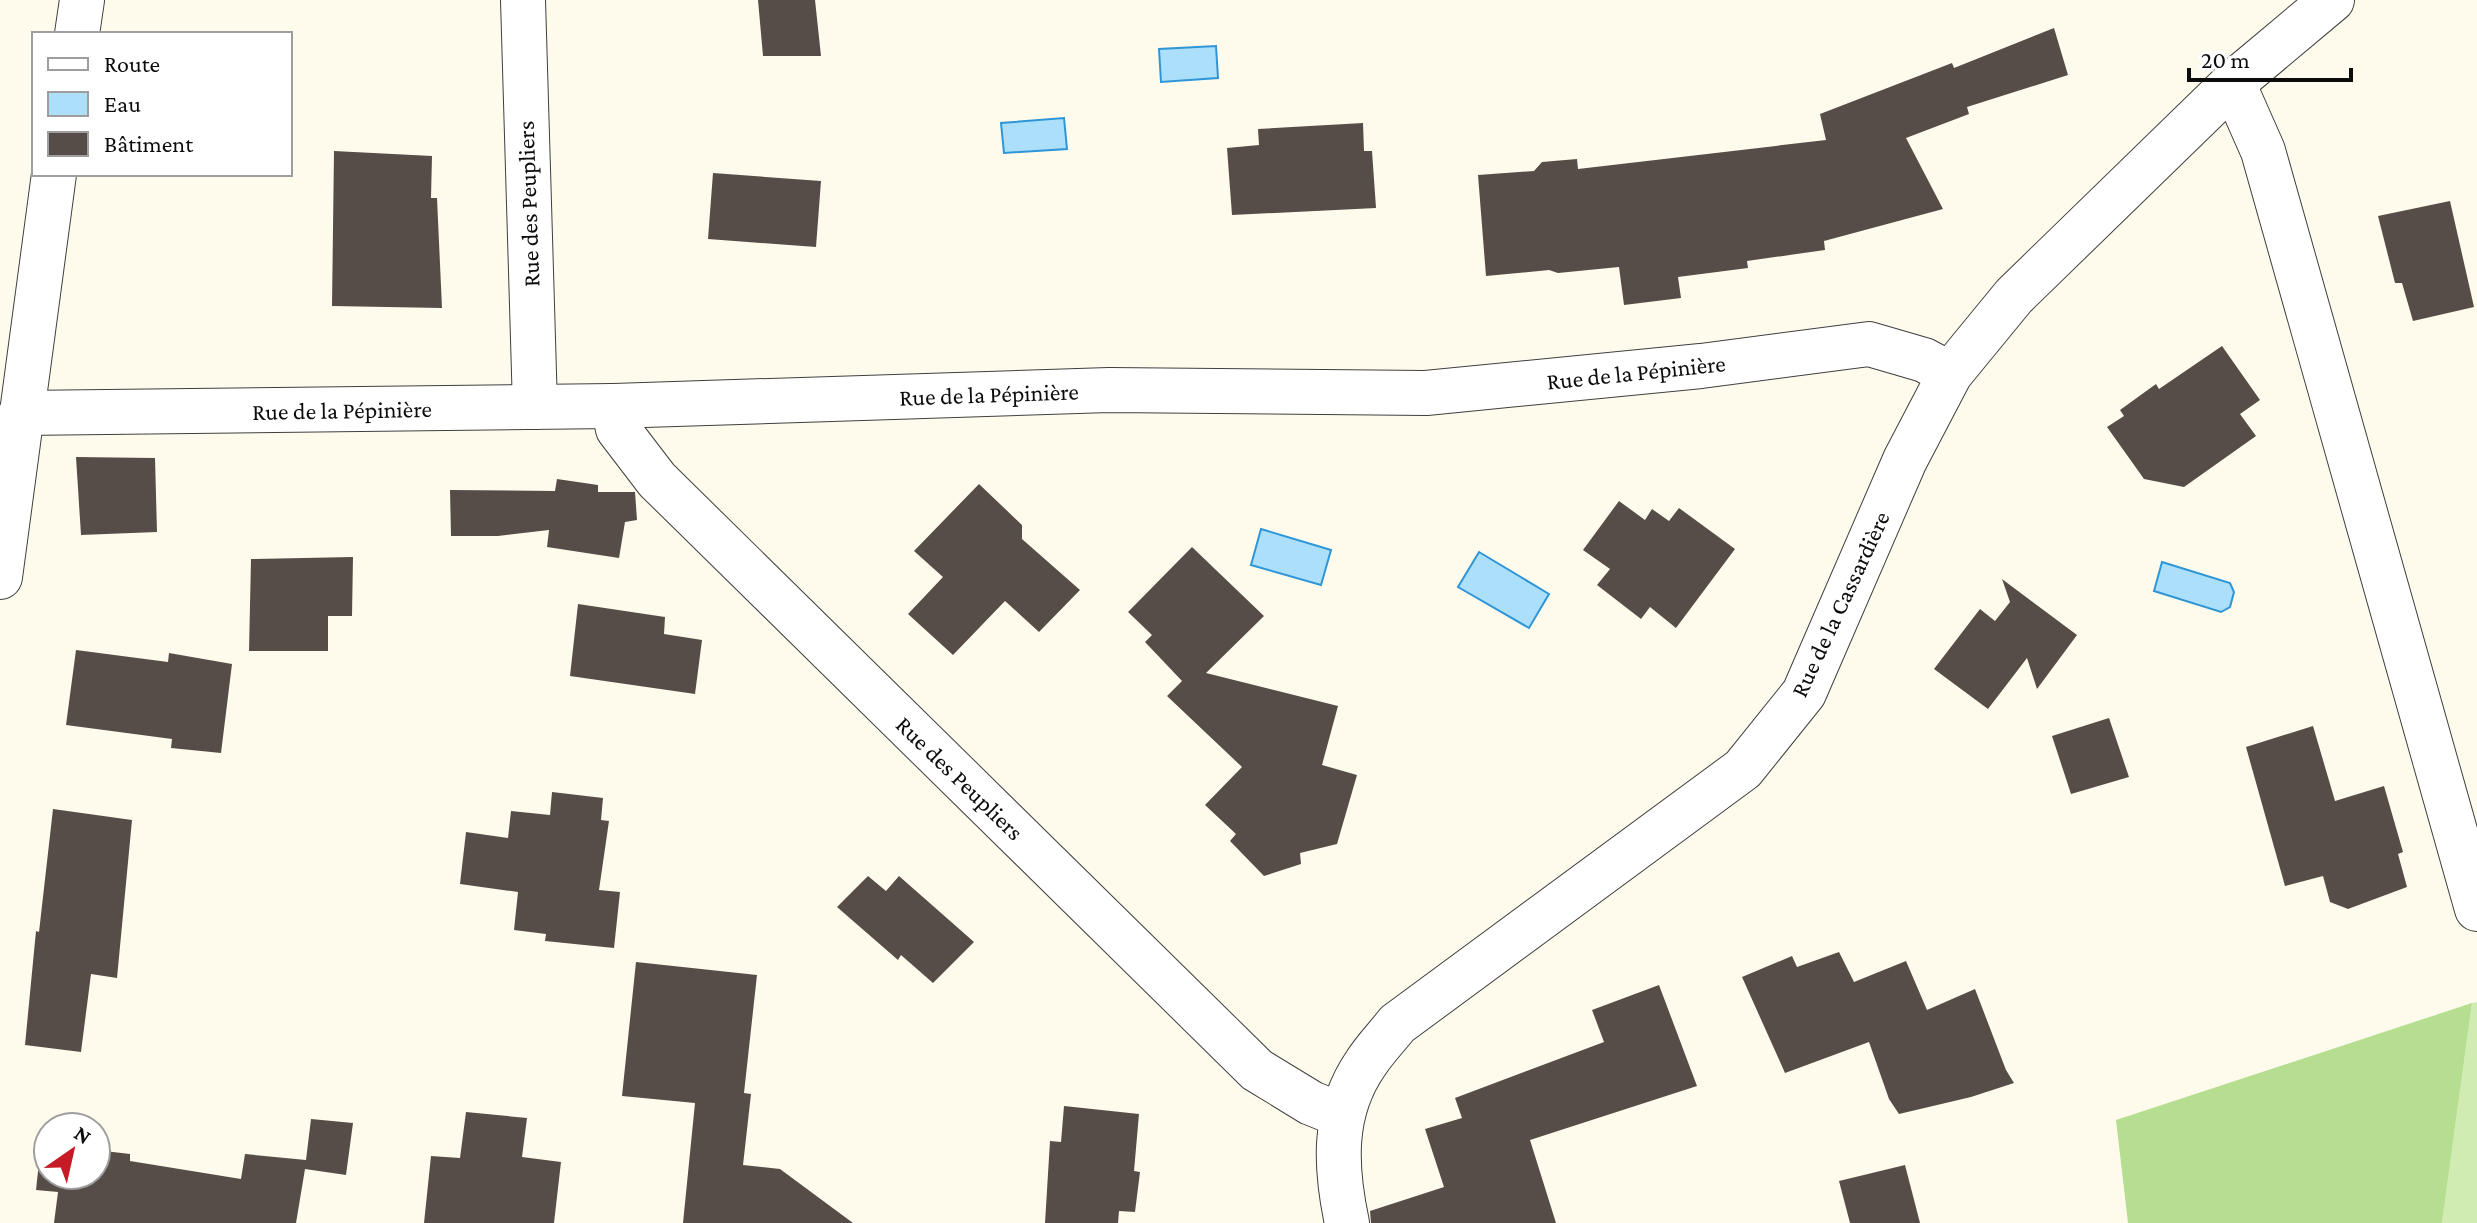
<svg xmlns="http://www.w3.org/2000/svg" width="2477" height="1223" font-family="'Crimson Pro',serif">
<rect width="100%" height="100%" fill="#fffbec"/>
<path fill="#d1ecb3" d="M 2477,1002 L 2477,1223 L 2442,1223 L 2472,1003 Z"/>
<path fill="#b5de91" d="M 2472,1003 L 2442,1223 L 2128,1223 L 2116,1120 Z"/>
<g fill="#acdffa" stroke="#2e96d7" stroke-width="2">
<path d="M 1216,46 L 1218,78 L 1161,82 L 1159,49 Z"/>
<path d="M 1064,118 L 1067,149 L 1004,153 L 1001,123 Z"/>
<path d="M 1261,529 L 1331,550 L 1321,585 L 1251,565 Z"/>
<path d="M 1479,552 L 1549,594 L 1529,628 L 1458,587 Z"/>
<path d="M 2162,562 L 2230,583 L 2234,592 L 2230,607 L 2221,612 L 2154,591 Z"/>
</g>
<g fill="#564d48">
<path d="M 758,0 L 815,0 L 821,56 L 763,56 Z"/>
<path d="M 2054,28 L 2068,75 L 1967,107 L 1969,114 L 1906,138 L 1943,209 L 1824,241 L 1825,250 L 1747,261 L 1748,268 L 1678,277 L 1681,298 L 1624,305 L 1619,267 L 1558,273 L 1549,270 L 1486,276 L 1478,175 L 1534,171 L 1542,162 L 1577,159 L 1578,169 L 1826,140 L 1820,114 L 1952,63 L 1954,68 Z"/>
<path d="M 1363,123 L 1364,151 L 1372,151 L 1376,208 L 1232,215 L 1227,148 L 1259,145 L 1258,129 Z"/>
<path d="M 334,151 L 432,156 L 431,198 L 437,198 L 442,308 L 332,306 Z"/>
<path d="M 713,173 L 821,181 L 816,247 L 708,239 Z"/>
<path d="M 2450,201 L 2474,307 L 2413,321 L 2402,283 L 2395,283 L 2378,216 Z"/>
<path d="M 2222,346 L 2260,400 L 2240,414 L 2256,436 L 2184,487 L 2144,479 L 2107,427 L 2124,416 L 2120,410 L 2156,384 L 2159,389 Z"/>
<path d="M 76,457 L 155,458 L 157,532 L 81,535 Z"/>
<path d="M 557,479 L 598,485 L 598,492 L 635,492 L 637,520 L 625,522 L 619,558 L 547,547 L 549,530 L 498,536 L 451,536 L 450,490 L 555,491 Z"/>
<path d="M 979,484 L 1022,525 L 1022,539 L 1080,590 L 1039,632 L 1005,601 L 953,655 L 908,614 L 943,577 L 914,551 Z"/>
<path d="M 1619,501 L 1645,520 L 1652,509 L 1669,521 L 1679,508 L 1735,549 L 1676,628 L 1650,607 L 1641,619 L 1597,585 L 1610,569 L 1583,550 Z"/>
<path d="M 1192,547 L 1264,616 L 1206,673 L 1338,706 L 1322,765 L 1357,775 L 1337,844 L 1300,853 L 1301,864 L 1264,876 L 1230,841 L 1236,834 L 1205,805 L 1242,767 L 1167,696 L 1182,681 L 1145,642 L 1152,635 L 1128,612 Z"/>
<path d="M 353,557 L 352,616 L 328,616 L 328,651 L 249,651 L 251,559 Z"/>
<path d="M 2002,579 L 2077,635 L 2037,689 L 2027,658 L 1988,709 L 1934,669 L 1980,609 L 1995,621 L 2010,602 Z"/>
<path d="M 578,604 L 665,617 L 664,634 L 702,640 L 695,694 L 570,676 Z"/>
<path d="M 76,650 L 168,662 L 169,653 L 232,664 L 221,753 L 171,748 L 172,739 L 66,725 Z"/>
<path d="M 2109,718 L 2129,777 L 2071,794 L 2052,736 Z"/>
<path d="M 2313,726 L 2335,801 L 2384,786 L 2403,852 L 2398,854 L 2407,887 L 2348,909 L 2330,902 L 2323,876 L 2285,886 L 2246,747 Z"/>
<path d="M 552,792 L 603,798 L 601,820 L 609,821 L 599,890 L 620,892 L 614,948 L 545,941 L 546,934 L 514,930 L 518,892 L 460,884 L 466,832 L 508,838 L 511,811 L 550,815 Z"/>
<path d="M 53,809 L 132,820 L 117,978 L 91,974 L 81,1052 L 25,1045 L 36,931 L 39,932 Z"/>
<path d="M 868,876 L 886,891 L 899,876 L 974,942 L 933,983 L 901,955 L 898,960 L 837,907 Z"/>
<path d="M 1839,952 L 1854,982 L 1906,961 L 1927,1010 L 1975,989 L 2006,1070 L 2014,1083 L 1971,1097 L 1899,1114 L 1889,1099 L 1869,1042 L 1785,1073 L 1742,977 L 1792,956 L 1797,967 Z"/>
<path d="M 636,962 L 757,975 L 744,1093 L 751,1094 L 743,1165 L 780,1169 L 853,1223 L 683,1223 L 695,1103 L 622,1096 Z"/>
<path d="M 1659,985 L 1697,1086 L 1530,1140 L 1556,1223 L 1371,1223 L 1370,1211 L 1444,1187 L 1425,1129 L 1462,1118 L 1455,1098 L 1604,1042 L 1592,1010 Z"/>
<path d="M 1064,1106 L 1139,1114 L 1134,1171 L 1140,1172 L 1135,1212 L 1119,1211 L 1118,1223 L 1045,1223 L 1050,1141 L 1061,1142 Z"/>
<path d="M 466,1112 L 527,1118 L 522,1157 L 561,1162 L 554,1223 L 424,1223 L 431,1156 L 460,1158 Z"/>
<path d="M 311,1119 L 353,1123 L 346,1175 L 305,1169 L 296,1223 L 54,1223 L 58,1192 L 36,1190 L 41,1143 L 48,1144 L 48,1175 L 96,1175 L 96,1150 L 130,1154 L 130,1161 L 241,1179 L 245,1154 L 306,1160 Z"/>
<path d="M 1905,1165 L 1920,1223 L 1850,1223 L 1839,1181 Z"/>
</g>
<g fill="none" stroke-linecap="round" stroke-linejoin="round">
<defs>
<g id="minor">
<path d="M 523,0 L 535,407"/>
<path d="M 2233,83 L 2263,151 L 2477,909"/>
<path d="M 613,406 L 618,429 L 657,480 L 1257,1070 L 1311,1103 L 1341,1115"/>
<path d="M 21,413 L 613,406 L 1109,390 L 1426,393 L 1701,366 L 1869,344 L 1924,360 L 1950,374"/>
<path d="M 1347,1223 C 1335,1167 1332,1112 1366,1063 C 1375,1049 1387,1037 1397,1024 L 1743,769 L 1804,693 L 1905,460 L 1950,374 L 2014,296 L 2233,83 L 2332,0"/>
</g>
<g id="tertiary">
<path d="M 77,34 L 82,0"/>
<path d="M 0,577 L 54,174"/>
</g>
</defs>
<use href="#minor" stroke="#3f3f3f" stroke-width="46"/>
<use href="#tertiary" stroke="#3f3f3f" stroke-width="46"/>
<use href="#minor" stroke="#fff" stroke-width="44"/>
<use href="#tertiary" stroke="#fff" stroke-width="44"/>
</g>
<g text-anchor="middle" dominant-baseline="central" stroke-width="8" stroke-linejoin="round" paint-order="stroke">
<g font-size="24" fill="#0c0c0c" stroke="#fff">
<text transform="translate(528 204) rotate(-92)">Rue des Peupliers</text>
<text transform="translate(1636 372) rotate(-6)">Rue de la Pépinière</text>
<text transform="translate(989 394) rotate(-2)">Rue de la Pépinière</text>
<text transform="translate(342 410) rotate(-1)">Rue de la Pépinière</text>
<text transform="translate(1840 604) rotate(-65)">Rue de la Cassardière</text>
<text transform="translate(960 778) rotate(44)">Rue des Peupliers</text>
</g>
</g>
<rect x="32" y="32" width="260" height="144" fill="#ffffff" stroke="#9e9e9e" stroke-width="2"/>
<rect x="48" y="58" width="40" height="12" fill="#ffffff" stroke="#9e9e9e" stroke-width="2"/>
<text x="104" y="72" font-size="24" fill="#0c0c0c">Route</text>
<rect x="48" y="92" width="40" height="24" fill="#acdffa" stroke="#9e9e9e" stroke-width="2"/>
<text x="104" y="112" font-size="24" fill="#0c0c0c">Eau</text>
<rect x="48" y="132" width="40" height="24" fill="#564d48" stroke="#9e9e9e" stroke-width="2"/>
<text x="104" y="152" font-size="24" fill="#0c0c0c">Bâtiment</text>
<g transform="translate(72 1151) rotate(34)"><circle r="38" fill="#ffffff" stroke="#9e9e9e" stroke-width="2"/>
<path d="M0-6L14 30L0 20L-14 30Z" fill="#c61b26"/>
<text y="-12" font-size="22" font-weight="bold" text-anchor="middle" fill="#0c0c0c">N</text>
</g>
<path d="M2189 68v12h162v-12" fill="none" stroke="#0c0c0c" stroke-width="4"/>
<text x="2201" y="68" font-size="24" fill="#0c0c0c" stroke="#ffffff" stroke-width="6" paint-order="stroke">20 m</text>
</svg>
